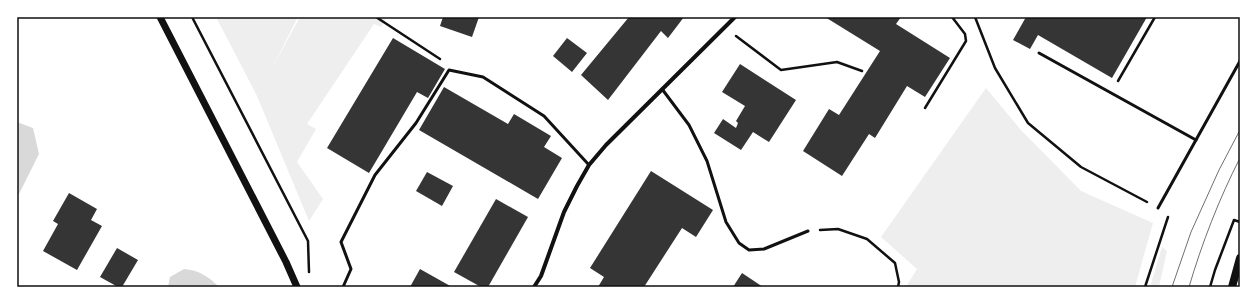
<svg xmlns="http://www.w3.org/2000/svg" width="1257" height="304" font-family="Roboto,sans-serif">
<rect width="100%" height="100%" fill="#fff"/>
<g fill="#eee">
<path d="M 216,17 L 298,17 L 272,68 L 300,17 L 387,17 L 381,27 L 374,24 L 307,124 L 316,129 L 297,162 L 323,199 L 309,221 L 257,96 Z"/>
<path d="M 986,88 L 1020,129 L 1081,191 L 1153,223 L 1135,287 L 906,287 L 917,269 L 881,237 Z"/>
<path d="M 1162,247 L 1167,251 L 1159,287 L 1150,287 Z"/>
</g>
<g fill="#d9d9d9">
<path d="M 17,122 L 33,128 L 39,154 L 17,198 Z"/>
<path d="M 184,269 C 199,270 209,277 219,287 L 168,287 L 170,277 Z"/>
</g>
<g fill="#353535">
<path d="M 443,17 L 479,17 L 472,37 L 440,26 Z"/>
<path d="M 629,17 L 684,17 L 668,38 L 661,31 L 608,100 L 581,75 Z"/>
<path d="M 825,17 L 901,17 L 896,24 L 950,58 L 925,97 L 907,86 L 875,138 L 869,134 L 842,176 L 803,151 L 829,109 L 839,115 L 880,51 Z"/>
<path d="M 1026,17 L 1147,17 L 1112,78 L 1038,35 L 1030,49 L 1013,40 Z"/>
<path d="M 393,38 L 445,69 L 428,98 L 417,92 L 369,173 L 327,148 Z"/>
<path d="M 567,38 L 587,53 L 572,72 L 553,56 Z"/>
<path d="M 740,64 L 796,100 L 769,142 L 753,132 L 741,150 L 714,133 L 723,119 L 736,128 L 738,123 L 736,121 L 745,106 L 722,92 Z"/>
<path d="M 444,87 L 508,124 L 514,114 L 551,136 L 544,147 L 562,158 L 538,199 L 419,130 Z"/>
<path d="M 651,171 L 713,210 L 696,237 L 682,228 L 644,287 L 598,287 L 604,277 L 590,268 Z"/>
<path d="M 427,172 L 453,186 L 442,206 L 416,191 Z"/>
<path d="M 69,193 L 97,209 L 91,220 L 102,226 L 77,270 L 43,251 L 58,224 L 53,221 Z"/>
<path d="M 496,199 L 528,217 L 488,287 L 481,287 L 454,272 Z"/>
<path d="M 117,248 L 138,260 L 122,287 L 118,287 L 100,277 Z"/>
<path d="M 420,269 L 452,287 L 410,287 Z"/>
<path d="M 742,273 L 763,287 L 733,287 Z"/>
</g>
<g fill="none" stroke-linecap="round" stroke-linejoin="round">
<g stroke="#111" stroke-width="2.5">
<path d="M 192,17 L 308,241 L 309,272"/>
<path d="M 376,17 L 440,59"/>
<path d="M 975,17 L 995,68 L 1028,123 L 1081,167 L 1147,202"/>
<path d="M 736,36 L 781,70 L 837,62 L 862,71"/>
<path d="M 1118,81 L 1155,17"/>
<path d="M 925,108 L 966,41 L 965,34 L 952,17"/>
<path d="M 820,230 L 838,229 L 867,239 L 895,263 L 899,282 L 898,287"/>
<path d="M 1145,287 L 1168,217"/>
<path d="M 1210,287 L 1215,270 L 1234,220 L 1240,222"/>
</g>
<g stroke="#111" stroke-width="3">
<path d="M 1039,53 L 1196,140"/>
<path d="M 662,89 L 689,125 L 707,161 L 726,222 L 739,243 L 749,250 L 764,249 L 808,231"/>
<path d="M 1158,208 L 1240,61"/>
<path d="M 343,287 L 351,269 L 341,242 L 375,175 L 416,123 L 449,70 L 483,77 L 544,116 L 589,165"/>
</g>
<path stroke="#111" stroke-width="4" d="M 534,287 L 541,276 L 564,212 L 577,186 L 589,165 L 606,145 L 735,17"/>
<path stroke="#111" stroke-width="7" d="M 160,17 L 286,262 L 297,287"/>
<path stroke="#111" stroke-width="8" d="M 1232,287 L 1240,258"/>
<g stroke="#707070" stroke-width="1">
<path d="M 1172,287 L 1191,232 L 1219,170 L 1240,130"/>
<path d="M 1189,287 C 1202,243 1219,199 1240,158"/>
</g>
</g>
<rect width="1257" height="304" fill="none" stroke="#ffffff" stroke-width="36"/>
<rect x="18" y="18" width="1221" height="268" fill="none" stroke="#111" stroke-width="1.5"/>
</svg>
